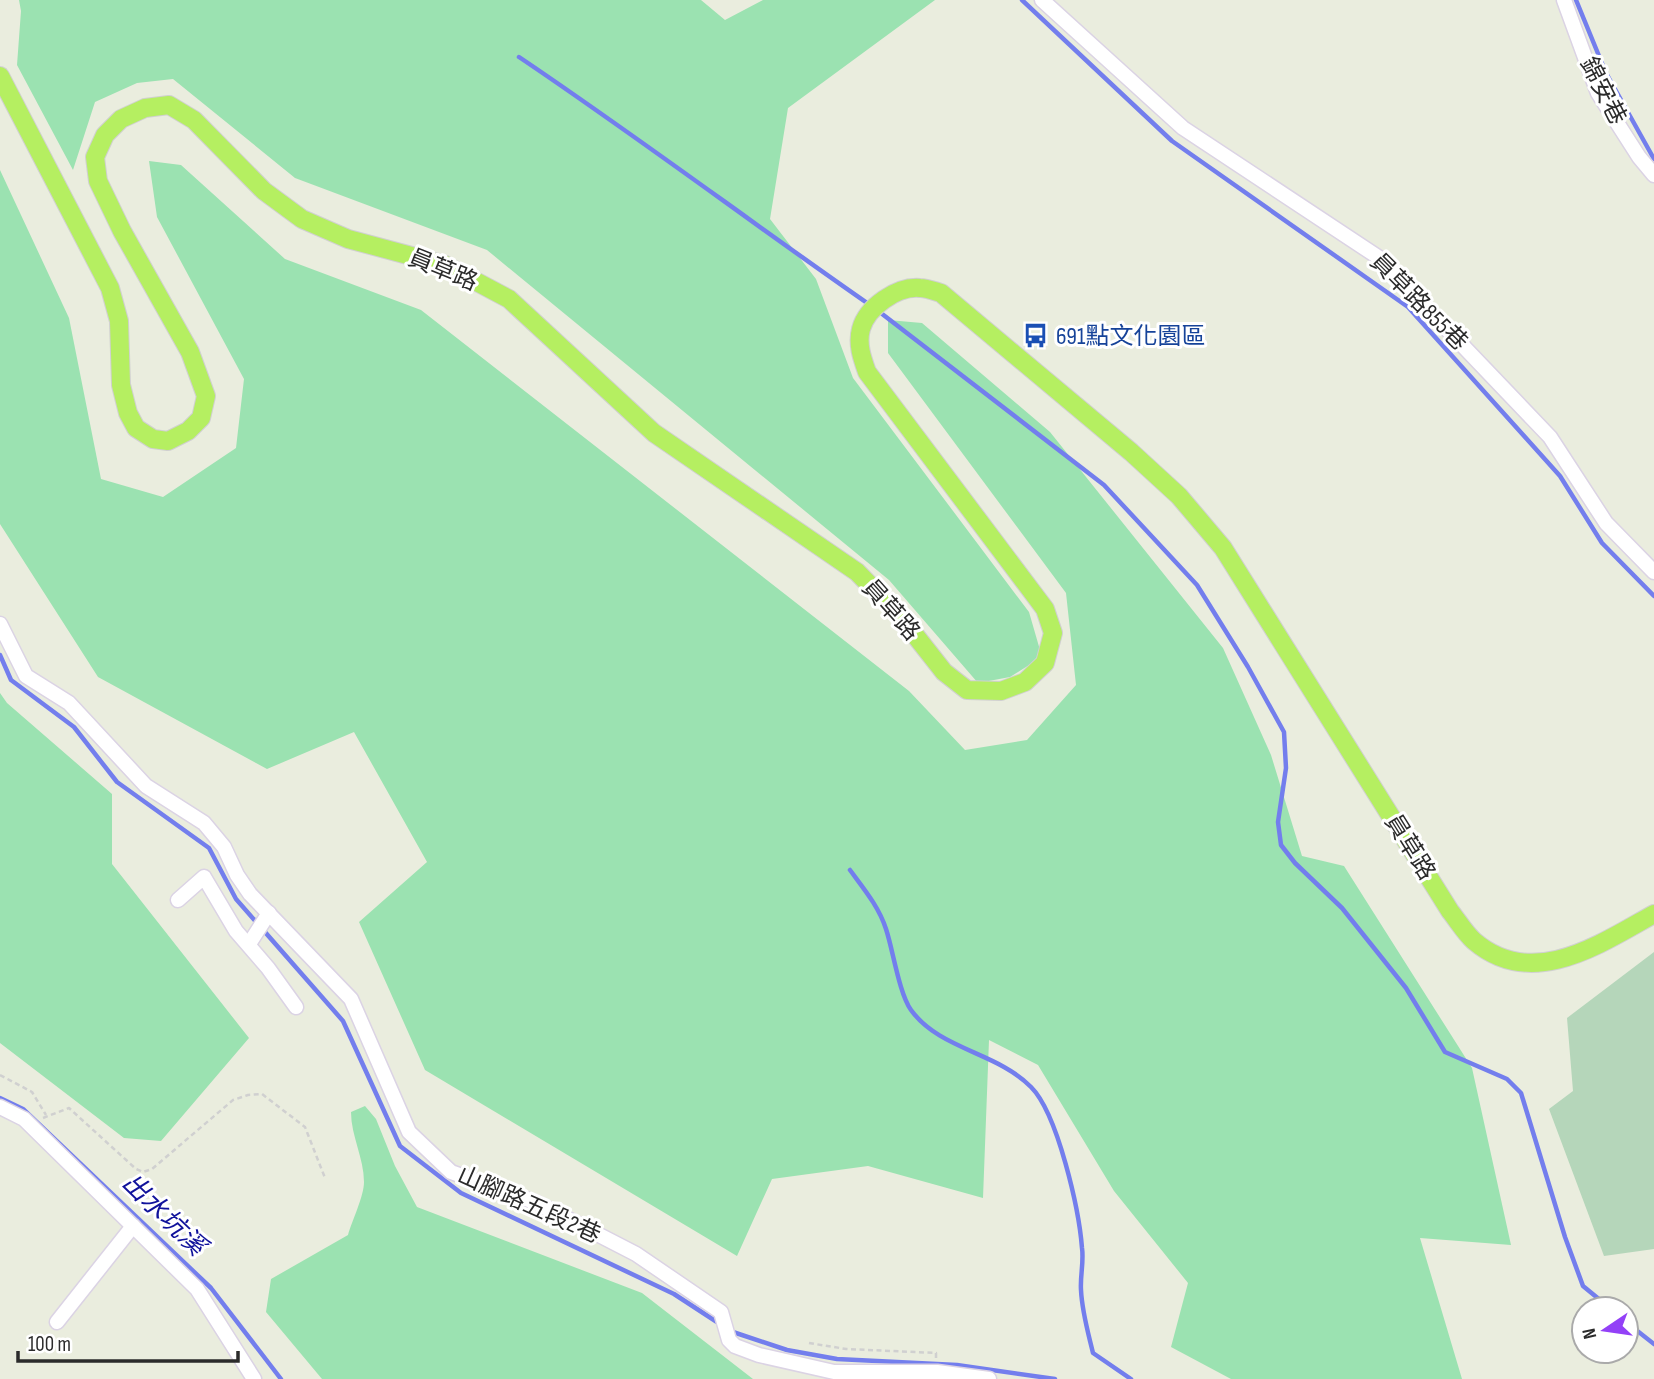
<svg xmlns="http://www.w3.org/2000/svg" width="1654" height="1379" font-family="'Sofia Sans Condensed','Noto Sans TC',sans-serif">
<rect width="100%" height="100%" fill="#eaedde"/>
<g fill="#9be2b1">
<path d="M 19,0 L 701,0 L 725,20 L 763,0 L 935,0 L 788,108 L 770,219 L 816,279 L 853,378 L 1029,612 L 1042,657 L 1010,677 L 978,683 L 889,580 L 487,250 L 295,178 L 173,79 L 137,83 L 95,102 L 73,170 L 17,65 L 21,11 Z"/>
<path d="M 149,161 L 181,165 L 285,259 L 421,310 L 909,691 L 965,750 L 1027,740 L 1076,685 L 1066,593 L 888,353 L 888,320 L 922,323 L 1050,432 L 1223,648 L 1271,755 L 1302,856 L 1344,866 L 1472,1068 L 1511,1245 L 1420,1238 L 1462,1379 L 1231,1379 L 1171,1347 L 1188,1283 L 1114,1191 L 1038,1065 L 989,1040 L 983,1198 L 868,1166 L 772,1179 L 737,1256 L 425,1070 L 359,922 L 427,862 L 354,732 L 267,769 L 98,677 L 0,524 L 0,170 L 69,318 L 101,479 L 163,497 L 236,448 L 244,379 L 157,217 Z"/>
<path d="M 0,693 L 7,703 L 112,794 L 112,864 L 249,1038 L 161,1141 L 124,1138 L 0,1043 Z"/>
<path d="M 365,1106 L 376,1119 L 395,1166 L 417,1207 L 642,1293 L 753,1379 L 322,1379 L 266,1312 L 271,1279 L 348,1235 C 352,1221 364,1196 364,1182 C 364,1158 351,1136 351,1112 Z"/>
</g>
<path fill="#b5d6ba" d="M 1654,952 L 1654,1249 L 1604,1256 L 1549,1109 L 1573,1091 L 1567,1018 Z"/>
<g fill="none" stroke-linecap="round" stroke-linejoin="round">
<g stroke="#737eed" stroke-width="4.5">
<path d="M 1022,0 L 1172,141 L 1408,307 L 1560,476 L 1602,543 L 1654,596"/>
<path d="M 1576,0 L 1606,73 L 1654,159"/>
<path d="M 519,57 C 638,137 752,223 870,305"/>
<path d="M 877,310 L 1104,485 L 1197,585 L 1248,667 L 1284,732 L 1286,768 L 1278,822 L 1281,845 L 1295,863 L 1342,908 L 1406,988 L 1445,1052 L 1507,1079 L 1521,1093 L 1565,1237 L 1583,1286 L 1611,1309"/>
<path d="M 0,655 L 11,680 L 74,727 L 117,782 L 209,848 L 236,899 L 343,1021 L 400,1146 L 461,1193 L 674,1294 L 720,1324"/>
<path d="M 850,870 C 864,889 879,907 886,929 C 893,950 899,993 911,1010 C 940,1050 997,1052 1031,1087 C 1058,1114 1079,1210 1082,1248 C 1084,1262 1080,1276 1081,1290 C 1082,1312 1088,1332 1093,1353 L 1131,1379"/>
<path d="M 0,1098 L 23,1109 L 211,1288 L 281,1379"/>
<path d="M 1626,1322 L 1654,1344"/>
<path d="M 730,1331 L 787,1350 L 837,1359 L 957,1365 L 1055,1379"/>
</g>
<defs>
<g id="minor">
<path d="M 1042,0 L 1183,128 L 1378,257 L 1550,437 L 1606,523 L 1654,572"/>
<path d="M 1564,0 L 1598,93 L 1639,157 L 1654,175"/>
<path d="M 0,624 L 26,676 L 69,703 L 146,786 L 204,823 L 224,847 L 237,875 L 250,894 L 351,999 L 409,1132 L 451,1172 L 537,1203 L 636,1254 L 721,1312 L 729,1340 L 735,1346 L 759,1355 L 834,1372 L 937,1372 L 989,1379"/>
<path d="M 178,900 L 204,877 L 236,931 L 268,968 L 296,1007"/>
<path d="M 249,944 L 269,913"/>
<path d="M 0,1107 L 24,1119 L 197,1289 L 254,1379"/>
<path d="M 57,1322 L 133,1226"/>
</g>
<path id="major" d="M 0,76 L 110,288 L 119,321 L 121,385 L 128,413 L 136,428 L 153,439 L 168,441 L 188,431 L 201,418 L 206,396 L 190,352 L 122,231 L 98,181 L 95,157 L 105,135 L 121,119 L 145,108 L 169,105 L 194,120 L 264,191 L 302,219 L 348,239 L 445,265 L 509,299 L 654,433 L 857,572 L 900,616 L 944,672 L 967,690 L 1001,691 L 1025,682 L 1045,663 L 1053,633 L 1045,609 L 867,372 C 862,358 857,344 861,329 C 867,307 897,286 920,288 C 927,288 934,291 941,293 L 1131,452 L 1179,496 L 1223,548 L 1450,911 C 1458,921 1465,933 1474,941 C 1532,991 1600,944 1654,914"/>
</defs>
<use href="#minor" stroke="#dbd3e4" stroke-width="17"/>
<use href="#major" stroke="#d0d0d0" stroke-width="20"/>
<g stroke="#d0d0d0" stroke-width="2.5" stroke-dasharray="5 3.5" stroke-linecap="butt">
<path d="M 0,1075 L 32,1092 L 46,1115"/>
<path d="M 43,1118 L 69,1108 L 136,1169 L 143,1172 L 152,1169 L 233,1100 L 248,1095 L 262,1094 L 305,1127 L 325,1178"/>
<path d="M 809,1343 L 846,1349 L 936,1353 L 936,1358"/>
</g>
<use href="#minor" stroke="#fff" stroke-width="14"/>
<use href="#major" stroke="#b5ef61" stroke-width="18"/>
</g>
<defs>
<symbol id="bus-bare" viewBox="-9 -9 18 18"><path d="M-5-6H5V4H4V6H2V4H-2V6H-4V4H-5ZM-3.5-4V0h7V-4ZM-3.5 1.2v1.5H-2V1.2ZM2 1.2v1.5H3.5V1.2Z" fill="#1a4fb4" stroke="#fff" stroke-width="2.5" paint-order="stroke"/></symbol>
</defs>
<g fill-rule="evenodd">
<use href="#bus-bare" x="1018" y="318" width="35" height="35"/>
</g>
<g text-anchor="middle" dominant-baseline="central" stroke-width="6" stroke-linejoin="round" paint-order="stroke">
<g font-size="24" fill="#2b2b2b" stroke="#fff">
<text transform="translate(1603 91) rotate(63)">錦安巷</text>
<text transform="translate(443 270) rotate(22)">員草路</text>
<text transform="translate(1419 302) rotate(45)">員草路855巷</text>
<text transform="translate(891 610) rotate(48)">員草路</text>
<text transform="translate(1410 847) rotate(58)">員草路</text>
<text transform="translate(529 1205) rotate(24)">山腳路五段2巷</text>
</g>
<g font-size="24" fill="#164399" stroke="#fff" text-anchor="start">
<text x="1056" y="336">691點文化園區</text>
</g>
<g font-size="26" font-style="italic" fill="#10129b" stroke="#fff">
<text transform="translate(163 1215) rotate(44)">出水坑溪</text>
</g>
</g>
<g transform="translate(1605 1330) rotate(257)"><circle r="33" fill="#ffffff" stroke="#aaaaaa" stroke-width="2"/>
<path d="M0-5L12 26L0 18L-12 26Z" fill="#9341f7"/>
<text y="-10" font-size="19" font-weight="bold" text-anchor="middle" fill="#2b2b2b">N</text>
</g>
<path d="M18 1351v10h220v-10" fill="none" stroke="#2b2b2b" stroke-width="3.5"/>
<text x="28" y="1351" font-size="21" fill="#2b2b2b" stroke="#ffffff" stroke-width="5" paint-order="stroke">100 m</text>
</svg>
